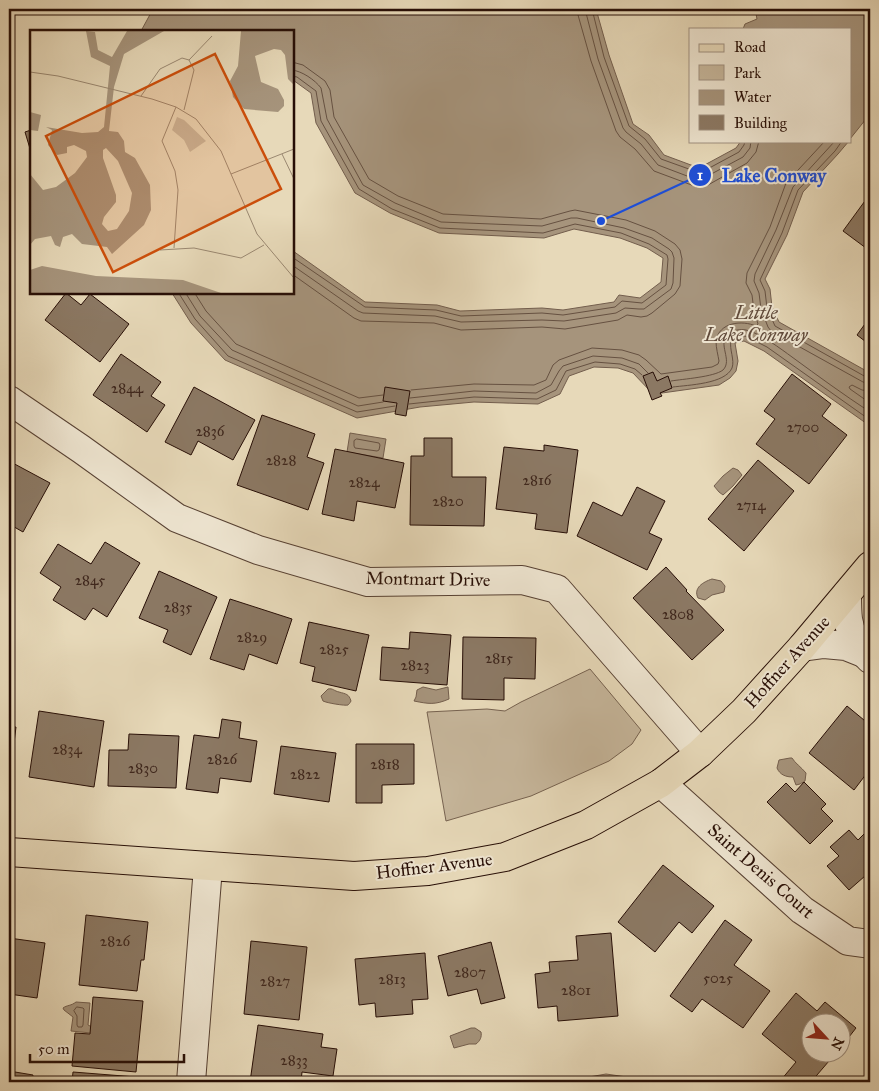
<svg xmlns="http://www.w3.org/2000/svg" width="879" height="1091" font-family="'IM FELL Great Primer',serif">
<rect width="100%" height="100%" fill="#e7d9b9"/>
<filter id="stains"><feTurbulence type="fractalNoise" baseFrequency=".004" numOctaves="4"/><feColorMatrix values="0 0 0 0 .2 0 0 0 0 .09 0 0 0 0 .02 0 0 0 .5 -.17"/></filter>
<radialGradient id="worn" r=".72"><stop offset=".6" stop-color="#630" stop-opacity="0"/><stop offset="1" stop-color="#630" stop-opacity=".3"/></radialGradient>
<path fill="#c6b69b" stroke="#766250" d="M 590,669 L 641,730 L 632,744 L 609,761 L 531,796 L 446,821 L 427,712 L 487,709 L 505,711 L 521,702 Z"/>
<g fill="#a6947c" stroke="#735e4d">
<path d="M 153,9 L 596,9 L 609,55 L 633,124 L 649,135 L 664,155 L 699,168 L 736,148 L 741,141 L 849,141 L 838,154 L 803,192 L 787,235 L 765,279 L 770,289 L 772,307 L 779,322 L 870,373 L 870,426 L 764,351 L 744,341 L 735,343 L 738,361 L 736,371 L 730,378 L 719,385 L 662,393 L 652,393 L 633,373 L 618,368 L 594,367 L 569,376 L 560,394 L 538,404 L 474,402 L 420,407 L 357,418 L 225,360 L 191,323 L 172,293 L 292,292 L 293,251 L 365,302 L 437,305 L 460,311 L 542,308 L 563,310 L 614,302 L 619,295 L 640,298 L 661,282 L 663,258 L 647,248 L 620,238 L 574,229 L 544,238 L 439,233 L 390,213 L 355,193 L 316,123 L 311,93 L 293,80 L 292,31 L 140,31 L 141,31 Z"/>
<path d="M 755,9 L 773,9 L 793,11 L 796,9 L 870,9 L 870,114 L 850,139 L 850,29 L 743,29 L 745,24 L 757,19 Z"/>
<path d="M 350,433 L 386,439 L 383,458 L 347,452 Z"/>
<path d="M 733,468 L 738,470 L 742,475 L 733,486 L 723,495 L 719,492 L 714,486 L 723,476 Z"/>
<path d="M 712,579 L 721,581 L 725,586 L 724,592 L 712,595 L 705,600 L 698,598 C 693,588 703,582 712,579 Z"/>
<path d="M 423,687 L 436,690 L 448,687 L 449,699 C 435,705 429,704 414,701 L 416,697 L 417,690 Z"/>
<path d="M 328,689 C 333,688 334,691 339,692 C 346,694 349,694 351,701 C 350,703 349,704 348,705 C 345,706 327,703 323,701 L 321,696 Z"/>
<path d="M 790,758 L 792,758 C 795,763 801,767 806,773 L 805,781 L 800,784 L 796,785 L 793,777 C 786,777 780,775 777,768 L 779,760 Z"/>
<path d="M 76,1002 L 90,1003 L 88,1025 L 92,1027 L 91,1033 L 71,1031 L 73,1017 L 64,1010 L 63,1008 C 67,1005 71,1006 76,1002 Z"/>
<path d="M 471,1028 L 475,1028 L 481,1032 C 482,1037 480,1041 476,1044 L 469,1044 L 454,1048 L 450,1036 Z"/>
<path d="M 606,1074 L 654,1081 L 656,1082 L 561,1082 Z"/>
</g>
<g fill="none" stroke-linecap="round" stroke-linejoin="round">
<g stroke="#665141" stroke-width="1">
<path d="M 578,9 L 578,15 L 591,61 L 616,131 L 620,137 L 635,149 L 654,171 L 697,187 L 708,185 L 747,163 L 756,152 L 759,141"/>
<path d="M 585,9 L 598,59 L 623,128 L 626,132 L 641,144 L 658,165 L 695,179 L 702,179 L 743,157 L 750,148 L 751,141"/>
<path d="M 592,9 L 604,57 L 629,126 L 645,139 L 661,159 L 700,173 L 739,152 L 744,145 L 745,141"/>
<path d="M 292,62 L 303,65 L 325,81 L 330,90 L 334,117 L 369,179 L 398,196 L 443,214 L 541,219 L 570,211 L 575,210 L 626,220 L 655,231 L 675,244 L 680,250 L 682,259 L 680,286 L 675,294 L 652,313 L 647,316 L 641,317 L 627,315 L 618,320 L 565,329 L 542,327 L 461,330 L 434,323 L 361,321 L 354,318 L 292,274"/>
<path d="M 292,70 C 302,71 315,80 321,88 L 327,119 L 363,185 L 395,203 L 441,222 L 542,226 L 571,218 L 577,218 L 624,228 L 652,238 L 669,249 L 672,252 L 674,258 L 673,283 L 671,289 L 644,309 L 639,309 L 625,308 L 616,313 L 564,321 L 542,320 L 461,322 L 435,316 L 363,313 L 358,311 L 292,265"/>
<path d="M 292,76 L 297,77 L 316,91 L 321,121 L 359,189 L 392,209 L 440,228 L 543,233 L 575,224 L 621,233 L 649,244 L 667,255 L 668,259 L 666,285 L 642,303 L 622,301 L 615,307 L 563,315 L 542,313 L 461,316 L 436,310 L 365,307 L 292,257"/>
<path d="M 835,141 L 793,187 L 776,230 L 755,274 L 754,281 L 759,293 L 761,309 L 768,327 L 771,331 L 863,382 L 870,384"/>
<path d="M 842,141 L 835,151 L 798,190 L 782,233 L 760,280 L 765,291 L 767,308 L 775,326 L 866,377 L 870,377"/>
<path d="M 178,292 L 195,319 L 228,356 L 357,412 L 395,406"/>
<path d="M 185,292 L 200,316 L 232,350 L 358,406 L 383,402"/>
<path d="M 194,292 L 206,311 L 236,344 L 359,398 L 383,395"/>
<path d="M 671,381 C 683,379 714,377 723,370 C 733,360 717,344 728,334 C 732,330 741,329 746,330 C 760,333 781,349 792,357 C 818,376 844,395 870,412"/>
<path d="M 673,387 C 688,385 725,384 732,368 C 735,360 729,349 731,341 L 735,337 L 745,336 L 767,347 L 870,420"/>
<path d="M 411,390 L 474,384 L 534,385 L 546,380 L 553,365 L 559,360 L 592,348 L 622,350 L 639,355 L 646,360 L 661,374 L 712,367 L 718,364 L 719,361 C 718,355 716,348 716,341 C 719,322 742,320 756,326 L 758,324 L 754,311 L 752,295 L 746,283 L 747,273 L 770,227 L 786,183 L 825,141"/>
<path d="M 870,391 L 862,390 L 852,385 L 849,387 L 850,389 L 870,403"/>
<path d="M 410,398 L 474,391 L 536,393 L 551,385 L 559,371 L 563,366 L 593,356 L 622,358 L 639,364 L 648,373"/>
<path d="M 409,404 L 474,397 L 537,399 L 556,390 L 566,371 L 595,362 L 620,364 L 635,369 L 642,375"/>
<path d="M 357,439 L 379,443 L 380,445 L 379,450 L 377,451 L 355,448 L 354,446 L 354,441 Z"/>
<path d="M 77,1007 L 83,1008 L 84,1009 L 83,1025 L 82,1027 L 78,1027 L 77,1025 L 77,1016 L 74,1011 Z"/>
</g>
</g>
<g fill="#8b7863" stroke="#270e06">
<path d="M 31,130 L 31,152 L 25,132 Z"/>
<path d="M 870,194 L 870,251 L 843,231 Z"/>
<path d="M 66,293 L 81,305 L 90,294 L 129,324 L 100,362 L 45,320 Z"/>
<path d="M 870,317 L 870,345 L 857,335 Z"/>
<path d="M 121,354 L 161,382 L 151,396 L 165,405 L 147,432 L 93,395 Z"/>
<path d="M 653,372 L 657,381 L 668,376 L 672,388 L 660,393 L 662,396 L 652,400 L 643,376 Z"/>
<path d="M 792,374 L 831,404 L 822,416 L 847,435 L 809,484 L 756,444 L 775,419 L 764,411 Z"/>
<path d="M 194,387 L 255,420 L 233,460 L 198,441 L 191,455 L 165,442 Z"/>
<path d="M 385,387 L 410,391 L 406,416 L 395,414 L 397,403 L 383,401 Z"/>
<path d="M 262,415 L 315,434 L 307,457 L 324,463 L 308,510 L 237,485 Z"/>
<path d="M 424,438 L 452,438 L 452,477 L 486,477 L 484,526 L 410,525 L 411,456 L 424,456 Z"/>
<path d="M 544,445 L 578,450 L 567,533 L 535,529 L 537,514 L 496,509 L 504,447 L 544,451 Z"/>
<path d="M 335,449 L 404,463 L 395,508 L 357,501 L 354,521 L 322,514 Z"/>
<path d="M 758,460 L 794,491 L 744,551 L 708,519 Z"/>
<path d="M 9,461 L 50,483 L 23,532 L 9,524 Z"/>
<path d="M 637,487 L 665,501 L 649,533 L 662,539 L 647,570 L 577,536 L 593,502 L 622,516 Z"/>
<path d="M 105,542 L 140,563 L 107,617 L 93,608 L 85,620 L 53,600 L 61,587 L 40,573 L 58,544 L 91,564 Z"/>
<path d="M 666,567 L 687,590 L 686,591 L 724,630 L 692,660 L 633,598 Z"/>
<path d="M 159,571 L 217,597 L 191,655 L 163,642 L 168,630 L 139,618 Z"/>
<path d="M 230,599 L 292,619 L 277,664 L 249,654 L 244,670 L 210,659 Z"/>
<path d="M 309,622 L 369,635 L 356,691 L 312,681 L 315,667 L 300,663 Z"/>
<path d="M 410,632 L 451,635 L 447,685 L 380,680 L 382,647 L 409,649 Z"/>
<path d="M 463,637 L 536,638 L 535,679 L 504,678 L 504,700 L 462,699 Z"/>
<path d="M 847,706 L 870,725 L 870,769 L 854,790 L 809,753 Z"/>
<path d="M 39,711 L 104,721 L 94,787 L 29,777 Z"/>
<path d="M 222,719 L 241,722 L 239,738 L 257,741 L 251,782 L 220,778 L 218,793 L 186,789 L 194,735 L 219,738 Z"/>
<path d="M 9,727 L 16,727 L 12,759 L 9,759 Z"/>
<path d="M 129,734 L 179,736 L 176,788 L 108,786 L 109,750 L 128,750 Z"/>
<path d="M 356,744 L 414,744 L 414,784 L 382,785 L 382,803 L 356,803 Z"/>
<path d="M 281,746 L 336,753 L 329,802 L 274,794 Z"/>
<path d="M 804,782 L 826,804 L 821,809 L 833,821 L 810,844 L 767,802 L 786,783 L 795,792 Z"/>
<path d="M 870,828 L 870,882 L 865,876 L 849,890 L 827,866 L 839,856 L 830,847 L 849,830 L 858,840 Z"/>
<path d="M 663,865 L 714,906 L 692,933 L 679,922 L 655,952 L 618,922 Z"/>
<path d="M 86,915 L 148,922 L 144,960 L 141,960 L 137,991 L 79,985 Z"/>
<path d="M 725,920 L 752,940 L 734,965 L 770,991 L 743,1028 L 702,999 L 692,1012 L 670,996 Z"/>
<path d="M 611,933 L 618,1016 L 558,1021 L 557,1006 L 538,1008 L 535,974 L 550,972 L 549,962 L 578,960 L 576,936 Z"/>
<path d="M 9,938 L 45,943 L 37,998 L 9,994 Z"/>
<path d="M 251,941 L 307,947 L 299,1020 L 244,1014 Z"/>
<path d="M 491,942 L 505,998 L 481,1004 L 477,989 L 448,996 L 438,956 Z"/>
<path d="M 425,953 L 428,999 L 412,1000 L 413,1014 L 376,1017 L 375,1003 L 359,1005 L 355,959 Z"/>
<path d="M 796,993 L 817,1011 L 825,1002 L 856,1028 L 842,1046 L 842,1024 L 812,1024 L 812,1054 L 835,1054 L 811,1082 L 783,1082 L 781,1080 L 796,1062 L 762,1034 Z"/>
<path d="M 93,997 L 143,1001 L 136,1072 L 72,1066 L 75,1033 L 90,1034 Z"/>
<path d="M 258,1025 L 323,1034 L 321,1047 L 337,1049 L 333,1076 L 302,1072 L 301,1082 L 250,1082 Z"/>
<path d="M 9,1071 L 33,1075 L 32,1082 L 9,1082 Z"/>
<path d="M 73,1072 L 136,1077 L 136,1082 L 72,1082 Z"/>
</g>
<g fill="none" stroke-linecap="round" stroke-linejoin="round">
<defs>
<g id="minor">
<path d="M 9,400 L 81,449 L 177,518 L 258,550 L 368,582 L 522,580 L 557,589 L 700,753"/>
<path d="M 847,594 C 847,603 847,611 848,619 C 850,634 860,649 870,659"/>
<path d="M 802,647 L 824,644 L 846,646 L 866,654"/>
<path d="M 661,783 L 802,910 L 848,941 L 870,944"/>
<path d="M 191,1082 L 208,867"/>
</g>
<path id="major" d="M 9,852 L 354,876 L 428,871 L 505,857 L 586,825 L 661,783 L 700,753 L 744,711 L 802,647 L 870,566"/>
</defs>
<use href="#minor" stroke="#574133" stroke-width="30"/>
<use href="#major" stroke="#270e06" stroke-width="30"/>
<use href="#minor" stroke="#efe6d2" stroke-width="28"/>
<use href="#major" stroke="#e7d9b9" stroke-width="28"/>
</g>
<g text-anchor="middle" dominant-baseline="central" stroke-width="4" stroke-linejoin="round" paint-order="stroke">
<g font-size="15" fill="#40281d">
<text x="127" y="388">2844</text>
<text x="803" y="427">2700</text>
<text x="210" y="431">2836</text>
<text x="281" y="460">2828</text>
<text x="537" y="480">2816</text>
<text x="364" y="482">2824</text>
<text x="448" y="501">2820</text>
<text x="751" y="505">2714</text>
<text x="90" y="580">2845</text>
<text x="178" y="607">2835</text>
<text x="678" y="614">2808</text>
<text x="252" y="637">2829</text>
<text x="334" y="649">2825</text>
<text x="499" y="658">2815</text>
<text x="415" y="665">2823</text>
<text x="67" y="749">2834</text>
<text x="222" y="759">2826</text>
<text x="385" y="764">2818</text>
<text x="143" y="768">2830</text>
<text x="305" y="774">2822</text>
<text x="115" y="941">2826</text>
<text x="470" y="972">2807</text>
<text x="718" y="978">5025</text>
<text x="392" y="979">2813</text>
<text x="275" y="981">2827</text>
<text x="576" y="990">2801</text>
<text x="294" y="1060">2833</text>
</g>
<g font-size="18" fill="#270e06" stroke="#efe6d2">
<text transform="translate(428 579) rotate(1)">Montmart Drive</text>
<text transform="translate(787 662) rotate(-48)">Hoffner Avenue</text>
<text transform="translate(434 866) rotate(-7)">Hoffner Avenue</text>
<text transform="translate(761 871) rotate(41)">Saint Denis Court</text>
</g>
<g font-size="19" font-style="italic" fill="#604a3b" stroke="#efe6d2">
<text x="756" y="312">Little<tspan x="756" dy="22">Lake Conway</tspan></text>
</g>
</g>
<g transform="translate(30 30)">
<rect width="264" height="264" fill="#e7d9b9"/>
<path d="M 147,87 L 154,90 L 176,111 L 160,122 L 154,110 L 142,100 Z" fill="#c6b69b"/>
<path d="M 56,1 L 65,2 L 68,20 L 82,27 L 97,1 L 134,1 L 94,24 L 84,57 L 79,101 L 88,102 L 94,111 L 95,122 L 105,128 L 120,155 L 121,180 L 114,195 L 82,224 L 77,217 L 52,214 L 42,204 L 33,207 L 30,217 L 25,215 L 21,206 L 5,209 L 0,215 L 0,144 L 13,160 L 26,157 L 45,143 L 57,127 L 56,121 L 44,115 L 37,117 L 37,123 L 27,125 L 18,115 L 22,100 L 16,97 L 52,103 L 68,102 L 74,97 L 80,36 L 61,27 ZM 76,118 L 88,131 L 102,163 L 99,181 L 87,199 L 78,201 L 72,194 L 74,187 L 86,172 L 86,165 L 73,128 L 73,120 ZM 211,1 L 264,1 L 264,55 L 258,49 L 255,25 L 251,20 L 244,19 L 225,26 L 231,52 L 248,59 L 254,70 L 254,76 L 248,82 L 214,79 L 203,67 L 200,51 L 208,36 ZM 0,82 L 11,85 L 8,101 L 0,100 ZM 12,236 L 66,246 L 153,250 L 191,263 L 0,263 L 0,240 Z" fill="#a6947c" fill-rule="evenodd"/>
<path fill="none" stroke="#9a8871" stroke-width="1" d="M 159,30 L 182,6M 0,42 L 28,46 L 122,69 L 146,77 L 166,89 L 191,121 L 227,204 L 264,248M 111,66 L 130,39 L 152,28 L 159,30 L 164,40 L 154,80M 252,124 L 264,149M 201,144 L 264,119M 144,218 L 148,160 L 145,141 L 132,111 L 146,77M 130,220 L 164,218 L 211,228 L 234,215"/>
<path fill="#cb4e0b" fill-opacity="0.15" stroke="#cb4e0b" stroke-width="2.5" d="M 185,24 L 251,159 L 83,242 L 16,106 Z"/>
<rect width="264" height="264" fill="none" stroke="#270e06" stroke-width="2.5"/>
</g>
<path fill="none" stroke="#1d4ed8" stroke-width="2" d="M601 221L700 175"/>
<g fill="#1d4ed8" stroke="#efe6d2" stroke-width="2">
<circle cx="601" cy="221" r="5"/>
<circle cx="700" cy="175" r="12"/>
</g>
<g font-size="15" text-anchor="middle" font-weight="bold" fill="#fff">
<text x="700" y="180">1</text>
</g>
<g font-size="19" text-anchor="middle" font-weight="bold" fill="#1d4ed8" stroke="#efe6d2" stroke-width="4" stroke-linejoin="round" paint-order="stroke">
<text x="774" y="182">Lake Conway</text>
</g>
<rect width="879" height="1091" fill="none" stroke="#e7d9b9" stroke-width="30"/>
<rect x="10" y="10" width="859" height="1071" fill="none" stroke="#270e06" stroke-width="2.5"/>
<rect x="15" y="15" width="849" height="1061" fill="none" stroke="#270e06"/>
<rect x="689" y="28" width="162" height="115" fill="#efe6d2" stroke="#9f9080"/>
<rect x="699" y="44" width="25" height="8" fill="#e7d9b9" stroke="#9f9080"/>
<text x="734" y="52" font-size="15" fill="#270e06">Road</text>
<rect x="699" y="65" width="25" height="15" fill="#c6b69b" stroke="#9f9080"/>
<text x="734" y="78" font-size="15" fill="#270e06">Park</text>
<rect x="699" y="90" width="25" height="15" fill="#a6947c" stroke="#9f9080"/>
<text x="734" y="102" font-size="15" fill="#270e06">Water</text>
<rect x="699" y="115" width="25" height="15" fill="#8b7863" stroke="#9f9080"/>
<text x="734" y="128" font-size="15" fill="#270e06">Building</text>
<g transform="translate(826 1038) rotate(116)"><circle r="24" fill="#efe6d2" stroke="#9f9080"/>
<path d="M0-4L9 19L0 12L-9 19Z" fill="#8f2418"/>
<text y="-8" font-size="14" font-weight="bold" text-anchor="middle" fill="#270e06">N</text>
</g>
<path d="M30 1054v8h154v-8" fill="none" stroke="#270e06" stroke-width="2.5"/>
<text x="38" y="1054" font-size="15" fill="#270e06" stroke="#efe6d2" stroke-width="4" paint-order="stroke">50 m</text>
<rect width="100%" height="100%" filter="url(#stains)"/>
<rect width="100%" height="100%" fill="url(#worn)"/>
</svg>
